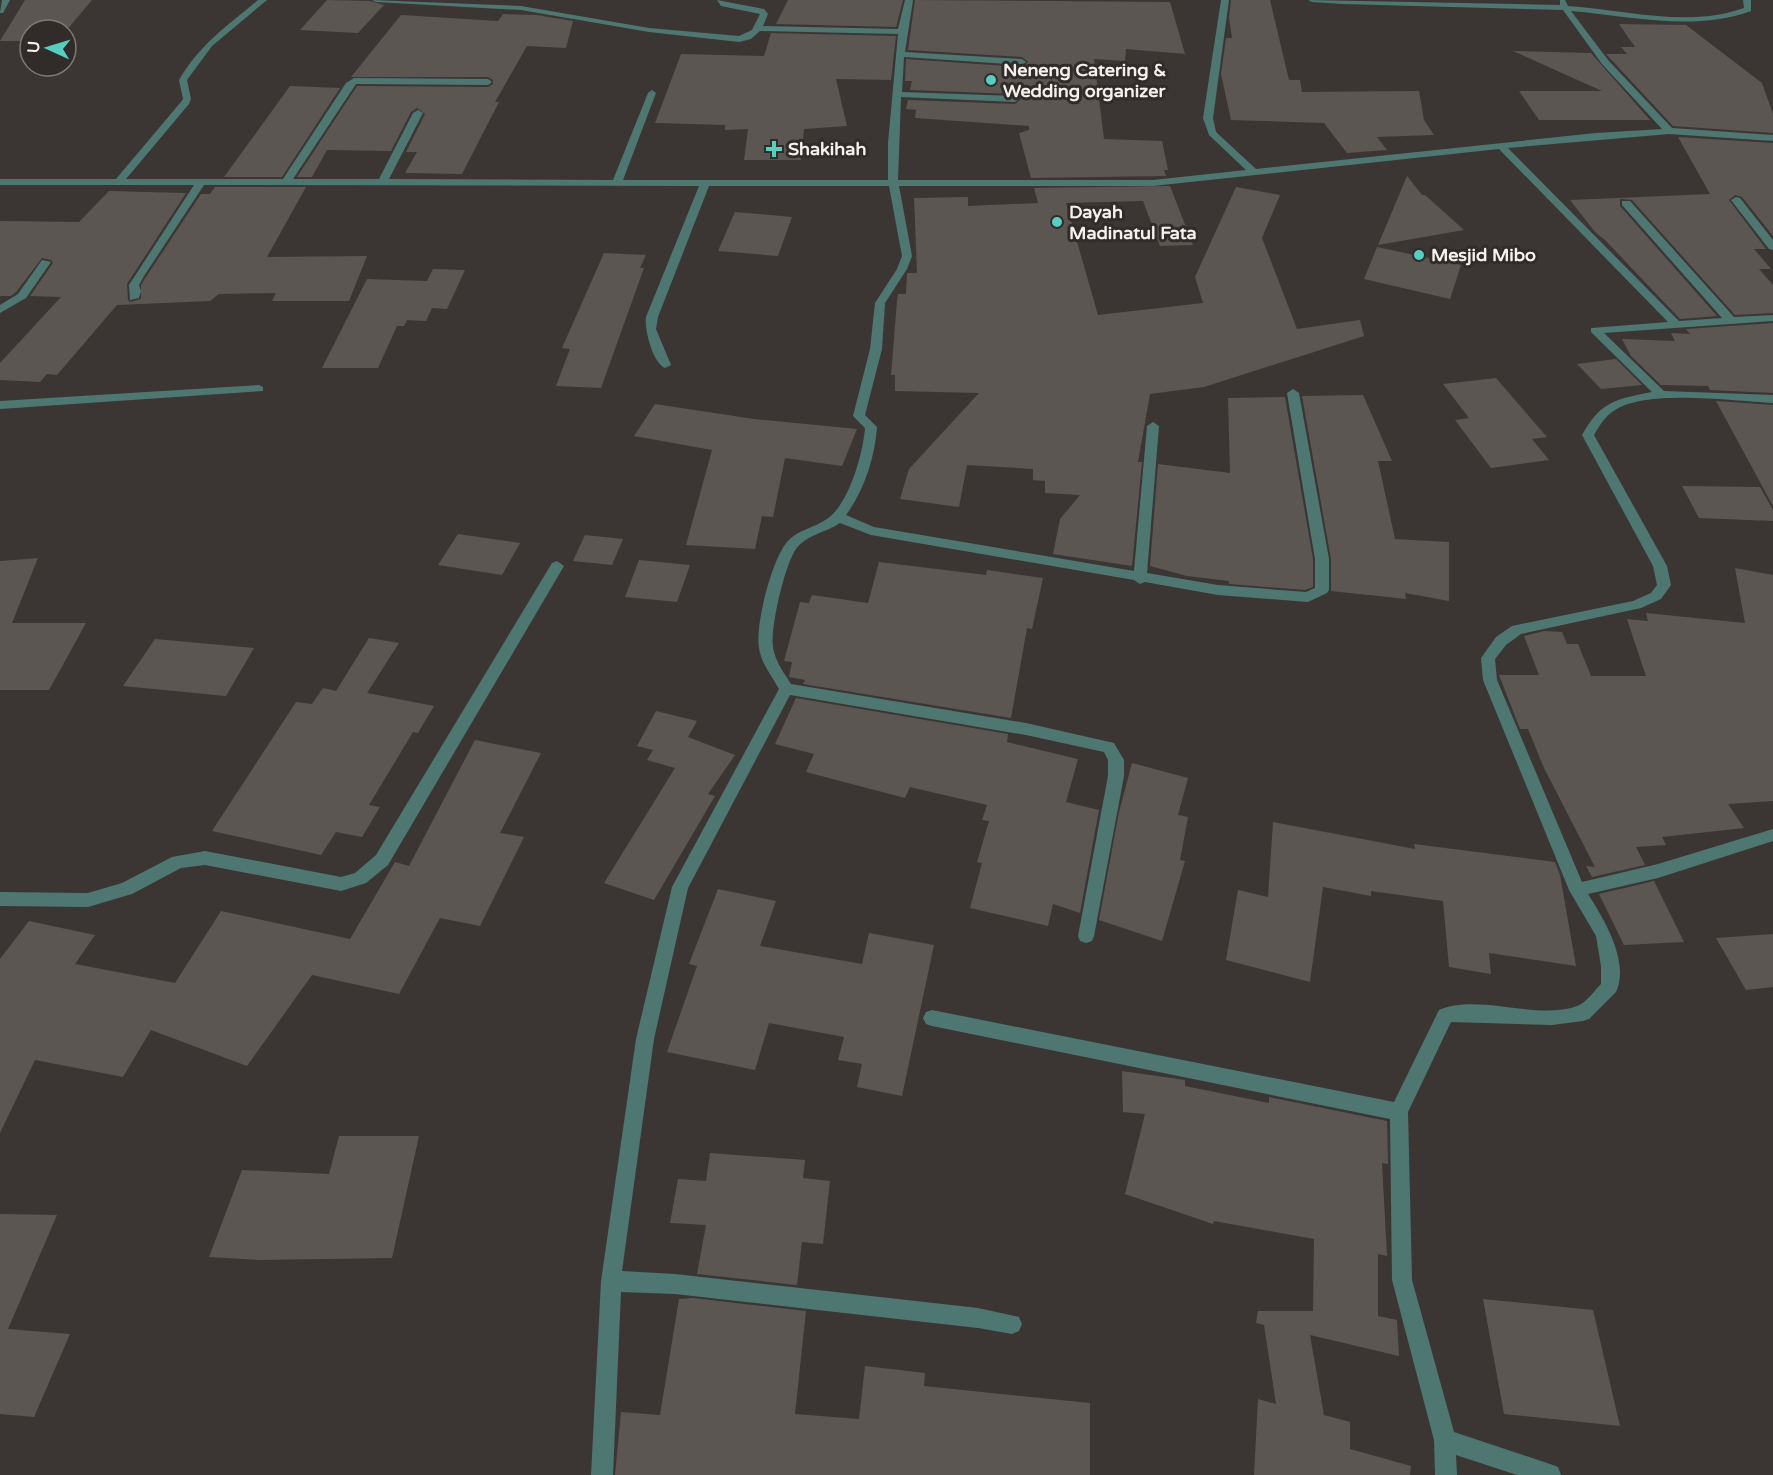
<svg xmlns="http://www.w3.org/2000/svg" width="1773" height="1475" font-family="'Varela Round',sans-serif">
<rect width="100%" height="100%" fill="#3b3633"/>
<g fill="#5c5653">
<path d="M 25,0 L 92,0 L 66,31 L 30,30 L 30,41 L 0,41 Z"/>
<path d="M 327,0 L 370,1 L 384,5 L 358,33 L 300,30 Z"/>
<path d="M 788,0 L 903,0 L 896,27 L 776,24 Z"/>
<path d="M 915,0 L 1170,2 L 1185,54 L 1126,49 L 1125,61 L 1094,59 L 1104,139 L 1162,141 L 1168,170 L 1164,170 L 1166,176 L 1031,178 L 1019,133 L 1029,130 L 1029,126 L 915,118 L 916,110 L 906,109 L 908,100 L 1015,104 L 1021,99 L 1015,94 L 910,90 L 912,81 L 905,81 L 906,59 L 1022,67 L 1028,62 L 1022,57 L 908,50 Z"/>
<path d="M 1231,0 L 1270,0 L 1289,80 L 1300,80 L 1302,92 L 1419,91 L 1424,120 L 1434,135 L 1377,137 L 1387,150 L 1347,153 L 1324,123 L 1231,120 L 1221,74 L 1226,38 L 1232,38 L 1229,18 Z"/>
<path d="M 503,14 L 537,15 L 573,21 L 566,48 L 527,46 L 495,102 L 499,102 L 462,174 L 405,173 L 417,152 L 406,152 L 425,114 L 417,108 L 411,112 L 391,151 L 327,150 L 312,177 L 297,177 L 357,86 L 488,87 L 493,84 L 493,80 L 488,77 L 351,77 L 401,15 L 498,21 Z"/>
<path d="M 1619,24 L 1686,25 L 1762,83 L 1773,114 L 1773,133 L 1673,126 L 1606,54 L 1627,54 L 1621,47 L 1635,47 Z"/>
<path d="M 771,33 L 896,36 L 891,80 L 836,79 L 847,126 L 804,129 L 801,160 L 744,160 L 748,129 L 725,130 L 725,125 L 655,123 L 681,54 L 764,56 Z"/>
<path d="M 1513,51 L 1591,53 L 1650,120 L 1539,120 L 1519,91 L 1602,91 Z"/>
<path d="M 290,86 L 340,88 L 282,177 L 224,177 Z"/>
<path d="M 1678,137 L 1773,143 L 1773,236 L 1742,197 L 1735,195 L 1729,200 L 1766,249 L 1754,249 L 1771,269 L 1759,269 L 1773,285 L 1773,313 L 1735,315 L 1632,200 L 1620,199 L 1620,206 L 1717,316 L 1680,319 L 1605,240 L 1595,232 L 1570,200 L 1710,194 Z"/>
<path d="M 1407,176 L 1422,195 L 1425,195 L 1464,230 L 1378,245 Z"/>
<path d="M 1170,186 L 1193,245 L 1160,246 L 1143,201 L 1066,203 L 1098,315 L 1203,303 L 1195,277 L 1236,187 L 1280,195 L 1262,238 L 1297,329 L 1360,320 L 1364,336 L 1204,387 L 1150,394 L 1138,462 L 1142,462 L 1132,566 L 1053,554 L 1060,519 L 1080,495 L 1045,493 L 1045,481 L 1033,480 L 1033,469 L 967,465 L 959,507 L 900,499 L 909,469 L 979,393 L 895,391 L 895,375 L 891,375 L 897,301 L 898,294 L 906,294 L 907,273 L 917,273 L 914,198 L 968,197 L 968,206 L 1038,203 L 1034,188 Z"/>
<path d="M 215,187 L 306,187 L 267,257 L 367,256 L 349,301 L 272,301 L 276,293 L 219,294 L 210,301 L 117,305 L 57,375 L 47,374 L 40,382 L 0,380 L 0,363 L 61,297 L 30,296 L 53,263 L 51,260 L 42,258 L 16,292 L 11,296 L 0,296 L 0,221 L 79,222 L 109,191 L 186,193 L 127,284 L 128,300 L 130,302 L 141,299 L 141,285 L 146,277 L 201,194 L 210,194 Z"/>
<path d="M 735,212 L 792,217 L 778,256 L 718,251 Z"/>
<path d="M 1377,247 L 1461,265 L 1450,299 L 1364,279 Z"/>
<path d="M 604,253 L 646,255 L 640,268 L 644,268 L 601,388 L 556,386 L 570,349 L 562,348 Z"/>
<path d="M 433,269 L 465,270 L 447,309 L 432,308 L 426,321 L 407,320 L 404,326 L 397,326 L 378,368 L 322,368 L 367,279 L 427,281 Z"/>
<path d="M 1773,323 L 1773,393 L 1710,390 L 1708,386 L 1661,385 L 1631,356 L 1622,339 L 1675,341 L 1671,333 L 1690,334 L 1686,329 Z"/>
<path d="M 1616,359 L 1642,385 L 1601,389 L 1577,364 Z"/>
<path d="M 1496,378 L 1547,437 L 1532,439 L 1549,460 L 1491,468 L 1455,420 L 1469,418 L 1443,384 Z"/>
<path d="M 1363,395 L 1392,461 L 1378,461 L 1395,539 L 1449,542 L 1449,601 L 1405,593 L 1406,599 L 1331,591 L 1331,559 L 1302,396 Z"/>
<path d="M 1285,397 L 1313,559 L 1313,587 L 1305,590 L 1229,584 L 1229,581 L 1187,576 L 1150,566 L 1158,464 L 1230,473 L 1228,398 Z"/>
<path d="M 1716,401 L 1773,405 L 1773,506 Z"/>
<path d="M 655,404 L 754,419 L 857,429 L 842,466 L 785,458 L 773,517 L 762,516 L 755,549 L 686,545 L 712,450 L 634,436 Z"/>
<path d="M 1682,486 L 1760,487 L 1773,510 L 1773,521 L 1699,518 Z"/>
<path d="M 458,534 L 520,543 L 502,575 L 438,565 Z"/>
<path d="M 585,535 L 623,539 L 612,565 L 573,561 Z"/>
<path d="M 38,558 L 12,623 L 86,623 L 49,690 L 0,690 L 0,561 Z"/>
<path d="M 639,560 L 690,565 L 677,602 L 625,597 Z"/>
<path d="M 879,562 L 986,575 L 987,570 L 1043,578 L 1032,629 L 1027,628 L 1011,718 L 803,684 L 805,680 L 789,677 L 792,662 L 784,661 L 800,602 L 809,603 L 812,595 L 868,603 Z"/>
<path d="M 1735,568 L 1773,575 L 1773,801 L 1728,804 L 1744,828 L 1662,837 L 1666,845 L 1636,847 L 1645,865 L 1592,877 L 1586,866 L 1595,867 L 1544,768 L 1528,729 L 1520,729 L 1499,675 L 1539,675 L 1524,636 L 1544,631 L 1562,632 L 1567,644 L 1578,644 L 1591,676 L 1646,676 L 1627,619 L 1648,621 L 1646,613 L 1745,623 Z"/>
<path d="M 369,638 L 399,643 L 367,693 L 434,706 L 418,733 L 413,732 L 369,805 L 380,807 L 362,837 L 336,832 L 321,855 L 212,831 L 296,702 L 312,704 L 323,688 L 336,691 Z"/>
<path d="M 155,639 L 254,648 L 226,696 L 123,686 Z"/>
<path d="M 796,698 L 1008,734 L 1007,742 L 1078,759 L 1066,802 L 1099,810 L 1080,913 L 1053,904 L 1048,926 L 970,908 L 982,863 L 977,862 L 989,821 L 982,820 L 987,805 L 910,787 L 905,798 L 806,772 L 814,754 L 775,744 Z"/>
<path d="M 656,711 L 697,721 L 688,737 L 735,755 L 708,794 L 715,796 L 654,900 L 604,883 L 675,768 L 647,760 L 653,750 L 637,746 Z"/>
<path d="M 475,740 L 541,753 L 500,833 L 524,837 L 480,926 L 440,918 L 399,994 L 312,975 L 247,1066 L 151,1030 L 123,1077 L 35,1060 L 0,1133 L 0,959 L 29,921 L 95,935 L 75,964 L 175,983 L 221,911 L 350,939 L 395,862 L 409,866 Z"/>
<path d="M 1132,763 L 1188,778 L 1178,815 L 1188,817 L 1180,860 L 1185,861 L 1162,941 L 1099,920 L 1119,812 Z"/>
<path d="M 1273,822 L 1415,849 L 1414,844 L 1555,862 L 1560,875 L 1576,966 L 1489,953 L 1491,974 L 1449,967 L 1443,901 L 1371,891 L 1371,896 L 1323,887 L 1310,982 L 1226,960 L 1238,890 L 1268,897 Z"/>
<path d="M 1654,881 L 1684,942 L 1624,945 L 1599,894 Z"/>
<path d="M 718,889 L 776,901 L 760,946 L 862,964 L 869,933 L 934,945 L 902,1096 L 857,1087 L 862,1064 L 838,1060 L 844,1037 L 769,1023 L 755,1070 L 667,1052 L 697,966 L 689,964 Z"/>
<path d="M 1773,934 L 1773,987 L 1746,990 L 1716,938 Z"/>
<path d="M 1122,1071 L 1185,1080 L 1185,1086 L 1269,1103 L 1269,1097 L 1387,1121 L 1388,1164 L 1382,1163 L 1387,1256 L 1378,1254 L 1378,1316 L 1397,1320 L 1399,1356 L 1310,1335 L 1324,1415 L 1350,1422 L 1350,1449 L 1411,1466 L 1410,1475 L 1254,1475 L 1258,1399 L 1276,1404 L 1264,1325 L 1256,1323 L 1258,1311 L 1313,1311 L 1314,1239 L 1214,1221 L 1213,1224 L 1125,1194 L 1145,1114 L 1123,1112 Z"/>
<path d="M 339,1136 L 419,1136 L 392,1258 L 259,1260 L 209,1257 L 242,1170 L 329,1174 Z"/>
<path d="M 710,1153 L 805,1160 L 803,1178 L 830,1181 L 823,1244 L 802,1242 L 797,1285 L 697,1274 L 706,1225 L 670,1223 L 678,1179 L 706,1181 Z"/>
<path d="M 0,1214 L 57,1215 L 8,1329 L 70,1334 L 34,1417 L 0,1414 Z"/>
<path d="M 693,1298 L 806,1311 L 795,1414 L 859,1419 L 865,1366 L 925,1373 L 924,1386 L 1090,1403 L 1090,1475 L 615,1475 L 621,1412 L 660,1415 L 679,1299 Z"/>
<path d="M 1483,1299 L 1593,1310 L 1620,1426 L 1504,1414 Z"/>
</g>
<g fill="none" stroke-linecap="round" stroke-linejoin="round">
<g fill="#4f7772" fill-rule="evenodd">
<path d="M 258,0 L 267,0 L 212,46 L 187,80 L 191,99 L 189,104 L 126,179 L 283,179 L 346,83 L 354,78 L 488,79 L 492,82 L 488,85 L 356,84 L 293,179 L 379,179 L 413,113 L 418,110 L 423,113 L 389,179 L 613,180 L 648,93 L 652,90 L 656,93 L 623,180 L 888,180 L 888,143 L 898,34 L 760,31 L 751,39 L 739,42 L 649,32 L 521,10 L 376,2 L 372,0 L 521,6 L 649,28 L 739,36 L 752,30 L 760,14 L 721,6 L 717,0 L 764,9 L 768,14 L 763,26 L 898,29 L 905,0 L 913,0 L 905,52 L 1022,59 L 1026,62 L 1022,65 L 904,57 L 902,92 L 1015,96 L 1019,99 L 1015,102 L 901,97 L 898,180 L 1153,180 L 1246,170 L 1209,135 L 1203,118 L 1221,0 L 1229,0 L 1213,118 L 1216,132 L 1256,169 L 1596,133 L 1662,129 L 1602,64 L 1563,10 L 1343,4 L 1312,2 L 1308,0 L 1560,5 L 1560,0 L 1565,0 L 1568,6 C 1625,10 1689,28 1744,8 L 1743,0 L 1751,0 L 1751,11 C 1693,32 1631,16 1571,11 L 1608,60 L 1672,128 L 1773,135 L 1773,141 L 1669,134 L 1508,148 L 1679,321 L 1722,318 L 1622,205 L 1622,201 L 1630,201 L 1734,317 L 1773,315 L 1773,321 L 1604,333 L 1664,391 L 1773,395 L 1773,403 C 1733,401 1648,389 1615,410 C 1605,416 1600,425 1594,435 L 1667,566 L 1671,585 L 1661,599 L 1641,608 L 1521,634 L 1506,645 L 1495,659 L 1497,680 L 1582,882 L 1658,864 L 1773,829 L 1773,841 L 1658,878 L 1588,894 C 1604,919 1630,962 1616,992 L 1589,1019 L 1583,1021 L 1552,1025 L 1451,1022 L 1408,1112 L 1412,1280 L 1454,1432 L 1550,1464 L 1558,1467 L 1561,1475 L 1517,1475 L 1456,1455 L 1457,1475 L 1435,1475 L 1434,1440 L 1392,1280 L 1390,1119 L 932,1026 L 926,1024 L 923,1018 L 926,1012 L 932,1010 L 1394,1102 L 1439,1010 C 1479,993 1537,1021 1577,1006 C 1586,1003 1595,990 1601,984 L 1601,966 L 1596,936 L 1569,890 L 1483,680 L 1481,658 L 1496,637 L 1512,626 L 1633,601 L 1651,593 L 1657,585 L 1653,566 L 1582,435 C 1601,401 1616,399 1652,392 L 1591,332 L 1591,328 L 1668,322 L 1499,149 L 1153,186 L 899,186 L 912,256 L 907,269 L 885,303 L 882,349 L 865,415 L 877,427 C 875,457 864,491 846,515 L 874,527 L 1134,571 L 1147,426 L 1153,422 L 1159,426 L 1147,573 L 1218,585 L 1306,592 L 1315,588 L 1315,559 L 1287,393 L 1293,389 L 1299,393 L 1329,559 L 1329,590 L 1327,593 L 1308,602 L 1218,595 L 1145,582 L 1140,584 L 1134,580 L 871,535 L 840,523 C 827,532 806,535 796,549 C 785,564 770,628 773,647 C 775,661 784,673 791,684 L 1026,723 L 1114,743 L 1124,760 L 1124,776 L 1094,936 L 1092,941 L 1086,943 L 1080,941 L 1078,936 L 1108,776 L 1108,760 L 1104,752 L 1026,735 L 790,695 L 688,888 L 654,1039 L 622,1271 L 675,1274 L 978,1308 L 1019,1317 L 1022,1324 L 1019,1331 L 1012,1334 L 978,1328 L 675,1294 L 621,1292 L 613,1475 L 591,1475 L 601,1281 L 636,1039 L 672,887 L 779,689 C 772,676 761,663 759,648 C 755,624 772,560 787,542 C 797,530 814,528 827,519 C 849,504 863,454 865,428 L 853,416 L 870,349 L 875,303 L 897,269 L 902,256 L 889,186 L 709,186 L 658,317 L 656,329 L 671,365 L 665,368 C 653,363 644,329 646,317 L 699,186 L 204,185 L 144,276 L 139,285 L 141,291 L 139,298 L 130,300 L 129,285 L 194,185 L 0,185 L 0,179 L 116,179 L 180,103 L 183,99 L 179,80 C 199,45 228,25 258,0 Z"/>
<path d="M 1736,197 L 1740,198 L 1773,240 L 1773,250 L 1769,249 L 1731,200 Z"/>
<path d="M 42,260 L 51,262 L 26,298 L 0,313 L 0,305 L 18,294 Z"/>
<path d="M 259,385 L 263,387 L 263,391 L 0,409 L 0,401 Z"/>
<path d="M 557,561 L 564,566 L 388,865 L 366,883 L 341,891 L 205,865 L 181,868 L 132,894 L 88,907 L 0,906 L 0,892 L 88,893 L 122,883 L 172,857 L 205,851 L 341,877 L 355,873 L 376,855 L 552,563 Z"/>
</g>
<path fill="#4f7772" fill-rule="evenodd" d="M 2,0 L 10,0 L 3,13 L 0,13 Z"/>
</g>
<g fill="#57cec2" stroke="#312c29" stroke-width="2">
<circle cx="991" cy="80" r="6"/>
<path d="M771 140h6v6h6v6h-6v6h-6v-6h-6v-6h6z"/>
<circle cx="1057" cy="222" r="6"/>
<circle cx="1419" cy="255" r="6"/>
</g>
<g text-anchor="middle" dominant-baseline="central" stroke-width="6" stroke-linejoin="round" paint-order="stroke">
<g font-size="18" font-weight="bold" fill="#f4f0ee" stroke="#312c29" text-anchor="start">
<text x="1003" y="70">Neneng Catering &amp;<tspan x="1003" dy="21">Wedding organizer</tspan></text>
<text x="788" y="149">Shakihah</text>
<text x="1069" y="212">Dayah<tspan x="1069" dy="21">Madinatul Fata</tspan></text>
<text x="1431" y="255">Mesjid Mibo</text>
</g>
</g>
<g transform="translate(48 48) rotate(274)"><circle r="28" fill="#312c29" stroke="#7f7a78" stroke-width="1.5"/>
<path d="M0-4.5L10 22L0 15L-10 22Z" fill="#57cec2"/>
<text y="-9" font-size="16" font-weight="bold" text-anchor="middle" fill="#f4f0ee">U</text>
</g>
</svg>
